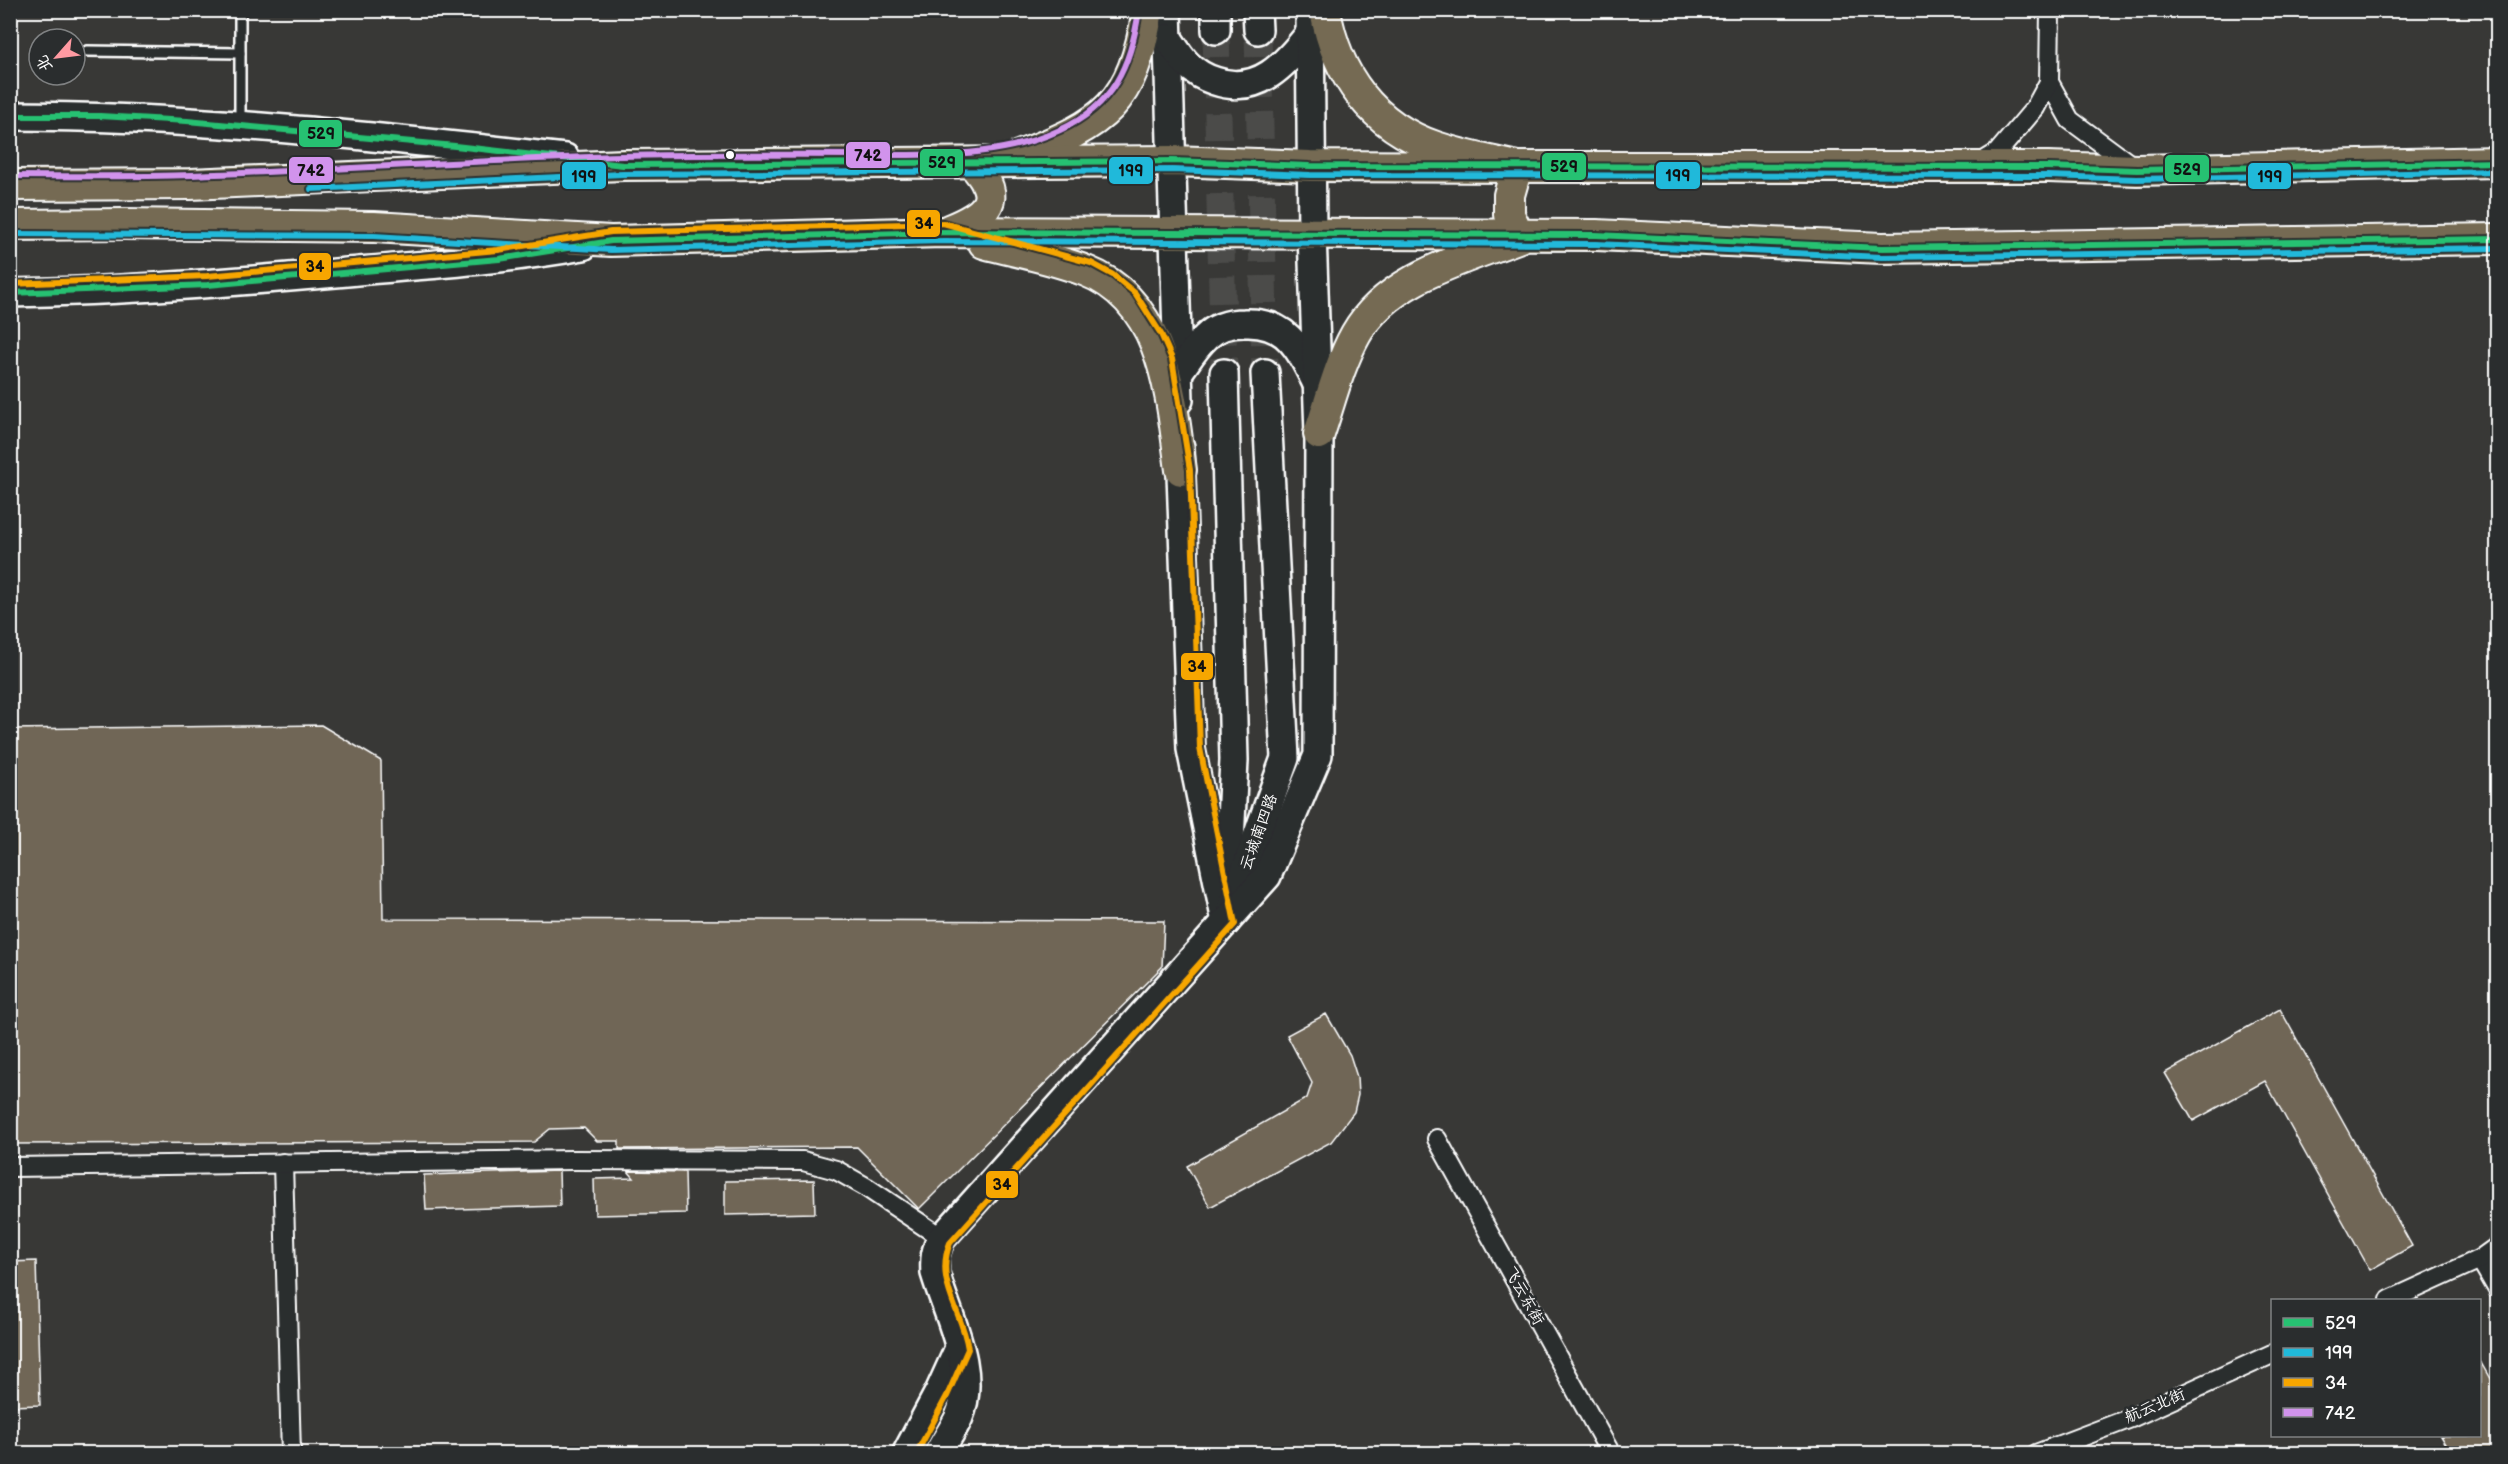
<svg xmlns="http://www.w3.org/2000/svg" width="2508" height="1464" font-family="'Balsamiq Sans','LXGW WenKai TC',sans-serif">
<rect width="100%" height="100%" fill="#383836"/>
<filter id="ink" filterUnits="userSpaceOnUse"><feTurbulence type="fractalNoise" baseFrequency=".0167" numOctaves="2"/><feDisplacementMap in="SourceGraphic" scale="12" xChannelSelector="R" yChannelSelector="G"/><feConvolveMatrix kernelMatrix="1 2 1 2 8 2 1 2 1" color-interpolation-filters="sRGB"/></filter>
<g filter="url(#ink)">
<g fill="#706657" stroke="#fff" stroke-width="1.5">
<path d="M 321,725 L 381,761 L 383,919 L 1164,921 L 1162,967 L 919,1209 L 857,1147 L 619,1149 L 619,1141 L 597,1141 L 584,1128 L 550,1129 L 534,1142 L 10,1144 L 10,729 Z"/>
<path d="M 2280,1009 L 2412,1246 L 2370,1270 L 2265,1081 L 2193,1121 L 2165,1073 Z"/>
<path d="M 1326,1014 L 1350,1055 L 1357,1077 L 1358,1095 L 1354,1112 L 1331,1142 L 1210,1207 L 1187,1166 L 1307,1098 L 1312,1083 L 1287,1035 Z"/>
<path d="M 559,1171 L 560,1206 L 426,1210 L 424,1175 Z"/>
<path d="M 628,1171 L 685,1172 L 686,1213 L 595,1215 L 594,1179 L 634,1178 Z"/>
<path d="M 814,1180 L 815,1213 L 725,1215 L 725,1181 Z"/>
<path d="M 36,1261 L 40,1405 L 10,1406 L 10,1262 Z"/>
<path d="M 2480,1361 L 2498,1393 L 2498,1454 L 2451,1454 L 2440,1436 L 2480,1436 Z"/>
</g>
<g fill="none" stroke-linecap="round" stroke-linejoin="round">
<g stroke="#4c4c4a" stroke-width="27" stroke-dasharray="27 14" stroke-linecap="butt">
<path d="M 1216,30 L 1224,373"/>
<path d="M 1258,30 L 1265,373"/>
</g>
<defs>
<g id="lane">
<path d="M 87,51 L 240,53"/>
<path d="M 240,123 L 240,10"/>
</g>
<g id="street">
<path d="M 2049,82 L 2070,120 L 2135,168"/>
<path d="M 1979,164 L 1997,153 L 2035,108 L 2049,82 L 2050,10"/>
<path d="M 1437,1139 L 1611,1454"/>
<path d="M 283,1163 L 291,1454"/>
<path d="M 10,1167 L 572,1160 L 803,1161 L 836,1170 L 866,1187 L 942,1238"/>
<path d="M 2480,1259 L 2498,1290"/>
<path d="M 2390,1300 L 2480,1259 L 2498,1246"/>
<path d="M 2036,1454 L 2131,1418 L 2272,1354"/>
</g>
<g id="secondary">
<path d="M 1167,10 L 1179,400"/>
<path d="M 1216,10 L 1216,30"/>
<path d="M 1257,10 L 1258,30"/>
<path d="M 1168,38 C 1174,47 1180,57 1187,64 C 1195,72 1205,78 1215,81 C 1258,96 1286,64 1310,33"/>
<path d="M 10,116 C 196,116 381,137 565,158"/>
<path d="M 10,293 C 123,291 235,282 347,272 C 426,265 505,260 583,246"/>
<path d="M 1178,373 C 1187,361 1195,347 1206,337 C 1216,327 1230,323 1244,323 C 1287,321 1299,348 1316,382"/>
<path d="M 1224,373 L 1234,760 L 1228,882"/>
<path d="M 1180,447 L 1191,749 L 1226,922"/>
<path d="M 1232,907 L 1285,758 L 1265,373"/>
<path d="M 906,1454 L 939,1392 L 959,1348"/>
<path d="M 938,1454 C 944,1442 953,1430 959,1417 C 978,1371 948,1317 935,1273 C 934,1259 935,1250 942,1238 L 1267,876 L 1318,755 L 1319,434 L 1312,233 L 1310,10"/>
</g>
<g id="primary">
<path d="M 1019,156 C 1106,123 1132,105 1148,10"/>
<path d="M 10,185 L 190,184 L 623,165 L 1172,161 L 1310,166 L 1517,167 L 2048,167 L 2137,170 L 2498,162"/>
<path d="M 10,225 L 124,224 L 374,227 L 611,241 L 943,232 L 1596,235 L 1882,248 L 2498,239"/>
<path d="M 949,230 C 988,214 1005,199 972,163"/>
<path d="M 984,243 C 1017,252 1053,258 1086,271 C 1166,302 1171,398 1181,470"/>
<path d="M 1319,434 C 1330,402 1339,364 1356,334 C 1387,278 1464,259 1520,237 L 1509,215 L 1509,195 L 1517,167 C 1491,161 1462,156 1436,147 C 1373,126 1336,75 1325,10"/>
</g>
</defs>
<use href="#lane" stroke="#fff" stroke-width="14"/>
<use href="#street" stroke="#fff" stroke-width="22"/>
<use href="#secondary" stroke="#fff" stroke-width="32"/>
<use href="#primary" stroke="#fff" stroke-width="34"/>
<use href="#lane" stroke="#2a2d2e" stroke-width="9"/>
<use href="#street" stroke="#2a2d2e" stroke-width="18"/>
<use href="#secondary" stroke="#2a2d2e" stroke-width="27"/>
<use href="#primary" stroke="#746b52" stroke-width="30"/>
<defs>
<g id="bus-1">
<path d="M 10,116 L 100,116 L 187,121 L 455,146 L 623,165 L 1172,161 L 1310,166 L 2048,167 L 2137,170 L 2498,162"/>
<path d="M 10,293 L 208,285 L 499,259 L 611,241 L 943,232 L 1596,235 L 1882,248 L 2498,239"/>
</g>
<g id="bus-2">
<path d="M 311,189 L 623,174 L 1172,170 L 1310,175 L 2048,176 L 2137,179 L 2498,171"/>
<path d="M 10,234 L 374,236 L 611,250 L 943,241 L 1596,244 L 1882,257 L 2498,248"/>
</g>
<path id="bus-3" d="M 10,284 L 207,276 L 498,250 L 611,232 L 943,223 L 1091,263 L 1113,275 L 1135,293 L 1161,334 L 1172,359 L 1190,470 L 1200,748 L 1235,924 L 950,1243 C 934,1282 963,1312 968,1349 L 947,1396 L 916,1454"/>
<path id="bus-4" d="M 10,176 C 71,176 132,177 192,175 C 335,170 478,160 622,156 C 700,154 779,155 858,155 C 926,154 996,160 1060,130 C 1113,106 1131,66 1139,10"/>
</defs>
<use href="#bus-1" stroke="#2a2d2e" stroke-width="10"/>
<use href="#bus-2" stroke="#2a2d2e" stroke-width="10"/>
<use href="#bus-3" stroke="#2a2d2e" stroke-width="10"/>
<use href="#bus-4" stroke="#2a2d2e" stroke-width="10"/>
<use href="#bus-1" stroke="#26c172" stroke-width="6"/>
<use href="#bus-2" stroke="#20b9da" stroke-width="6"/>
<use href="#bus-3" stroke="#f7a600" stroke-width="6"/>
<use href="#bus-4" stroke="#d193ec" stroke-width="6"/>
</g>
</g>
<circle fill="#fff" stroke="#2a2d2e" stroke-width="2" cx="730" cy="155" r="5"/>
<g text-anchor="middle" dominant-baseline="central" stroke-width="5" stroke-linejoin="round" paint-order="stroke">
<g font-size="16" fill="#fff" stroke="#2a2d2e">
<text transform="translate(1259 832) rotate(-70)">云城南四路</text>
<text transform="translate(1524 1296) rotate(61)">飞云东街</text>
<text transform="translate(2155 1406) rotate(-23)">航云北街</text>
</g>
</g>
<g stroke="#2a2d2e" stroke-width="2">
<rect x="298" y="119" width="45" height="29" rx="6" fill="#26c172"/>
<rect x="845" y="141" width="46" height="28" rx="6" fill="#d193ec"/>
<rect x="919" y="148" width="45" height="29" rx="6" fill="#26c172"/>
<rect x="1541" y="152" width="46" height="29" rx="6" fill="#26c172"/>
<rect x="2164" y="154" width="46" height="29" rx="6" fill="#26c172"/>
<rect x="288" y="156" width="46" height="28" rx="6" fill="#d193ec"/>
<rect x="1108" y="156" width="46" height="29" rx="6" fill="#20b9da"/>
<rect x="1655" y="161" width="46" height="29" rx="6" fill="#20b9da"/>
<rect x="561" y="161" width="46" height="29" rx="6" fill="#20b9da"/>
<rect x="2247" y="162" width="45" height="28" rx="6" fill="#20b9da"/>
<rect x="906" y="209" width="35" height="29" rx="6" fill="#f7a600"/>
<rect x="298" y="252" width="34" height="29" rx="6" fill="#f7a600"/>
<rect x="1180" y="652" width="34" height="29" rx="6" fill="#f7a600"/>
<rect x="985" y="1170" width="34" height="29" rx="6" fill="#f7a600"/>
</g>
<g font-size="16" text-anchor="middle" font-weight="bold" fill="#111">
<text x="321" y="139">529</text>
<text x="868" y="161">742</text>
<text x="942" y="168">529</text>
<text x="1564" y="172">529</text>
<text x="2187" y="175">529</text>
<text x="311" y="176">742</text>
<text x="1131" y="176">199</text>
<text x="1678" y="181">199</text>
<text x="584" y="182">199</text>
<text x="2270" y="182">199</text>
<text x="924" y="229">34</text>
<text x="315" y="272">34</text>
<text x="1197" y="672">34</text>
<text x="1002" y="1190">34</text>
</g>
<rect width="2508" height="1464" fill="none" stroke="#2a2d2e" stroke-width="36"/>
<rect x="18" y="18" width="2472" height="1428" fill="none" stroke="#fff" stroke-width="2" filter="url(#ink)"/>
<rect x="2271" y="1299" width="210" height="138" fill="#2a2d2e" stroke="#7f8182" stroke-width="1.5"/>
<rect x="2283" y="1318" width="30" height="9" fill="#26c172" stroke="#7f8182" stroke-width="1.5"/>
<text x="2325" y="1329" font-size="18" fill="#ffffff">529</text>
<rect x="2283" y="1348" width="30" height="9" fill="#20b9da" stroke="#7f8182" stroke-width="1.5"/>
<text x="2325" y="1359" font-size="18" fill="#ffffff">199</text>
<rect x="2283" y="1378" width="30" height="9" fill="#f7a600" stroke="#7f8182" stroke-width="1.5"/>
<text x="2325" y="1389" font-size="18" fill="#ffffff">34</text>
<rect x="2283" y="1408" width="30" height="9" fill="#d193ec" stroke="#7f8182" stroke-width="1.5"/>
<text x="2325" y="1419" font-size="18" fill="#ffffff">742</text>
<g transform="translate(57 57) rotate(242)"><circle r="28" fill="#2a2d2e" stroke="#7f8182" stroke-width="1.5"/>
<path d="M0-4.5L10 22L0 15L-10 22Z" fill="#ff9aa2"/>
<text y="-9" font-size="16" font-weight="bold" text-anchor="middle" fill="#ffffff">北</text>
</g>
</svg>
